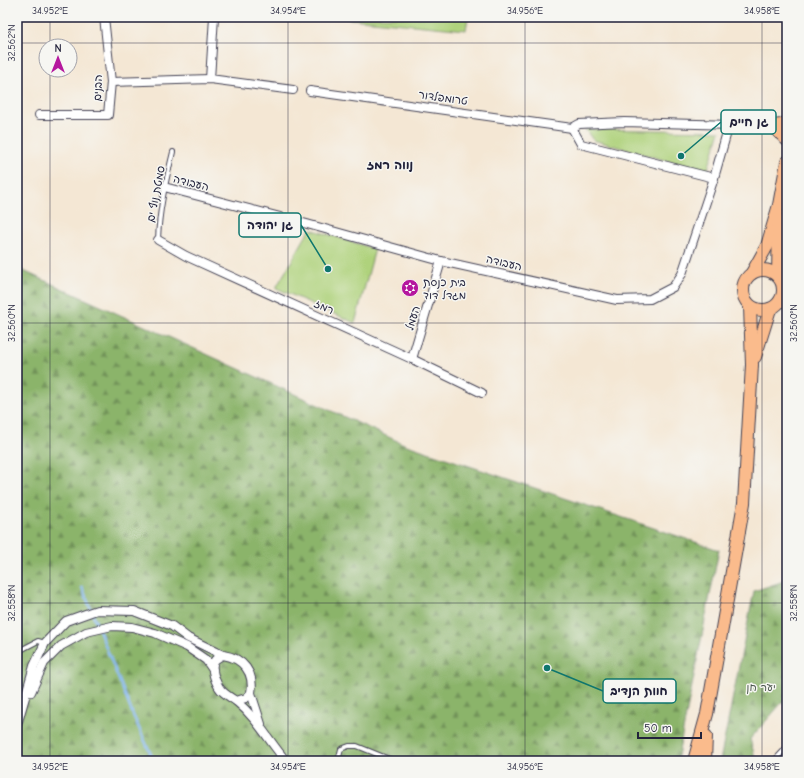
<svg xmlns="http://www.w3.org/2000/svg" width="804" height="778" font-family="'Comic Neue','Playpen Sans Hebrew',sans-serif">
<defs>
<pattern id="forest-firs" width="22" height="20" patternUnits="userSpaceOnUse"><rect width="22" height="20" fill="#8bb46b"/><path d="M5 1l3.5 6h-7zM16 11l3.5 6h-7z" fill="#719259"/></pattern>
</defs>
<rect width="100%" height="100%" fill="#f6f6f2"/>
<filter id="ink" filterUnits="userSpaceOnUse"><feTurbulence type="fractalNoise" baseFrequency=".025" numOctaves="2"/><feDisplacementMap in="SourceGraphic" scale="8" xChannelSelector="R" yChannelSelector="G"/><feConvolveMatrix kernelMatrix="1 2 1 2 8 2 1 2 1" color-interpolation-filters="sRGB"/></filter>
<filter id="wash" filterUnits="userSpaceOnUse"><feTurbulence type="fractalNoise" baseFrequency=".012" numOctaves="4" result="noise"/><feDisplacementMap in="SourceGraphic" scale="16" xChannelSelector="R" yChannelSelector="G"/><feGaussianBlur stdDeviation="0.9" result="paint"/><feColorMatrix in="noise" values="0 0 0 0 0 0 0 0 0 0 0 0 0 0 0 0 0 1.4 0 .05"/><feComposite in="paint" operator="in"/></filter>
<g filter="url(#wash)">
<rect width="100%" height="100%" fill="#f4e7d4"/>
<g fill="#afd27b" stroke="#687a5b">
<path d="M 330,17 L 468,17 L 466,30 Z"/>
<path d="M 585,129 L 720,131 L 707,172 L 593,140 Z"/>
<path d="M 310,229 L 375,249 L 355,323 L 276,288 Z"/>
</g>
<g fill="url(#forest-firs)" stroke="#566b53">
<path d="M 17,268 L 404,444 L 719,550 L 677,761 L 17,761 Z"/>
<path d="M 787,580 L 787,697 L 750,739 L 756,761 L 720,761 L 754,591 Z"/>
</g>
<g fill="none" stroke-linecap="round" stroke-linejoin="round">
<path stroke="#85b8f2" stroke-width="2.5" d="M 82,587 L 133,715 L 154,761"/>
</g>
</g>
<g filter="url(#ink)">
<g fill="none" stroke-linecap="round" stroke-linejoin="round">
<defs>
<g id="service">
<path d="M 158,240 C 159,209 166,181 173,152"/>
<path d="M 17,652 L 38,641 L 45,643"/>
<path d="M 338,761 L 341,749 L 349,746 L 357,746 L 394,761"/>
<path d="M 774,761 L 787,747"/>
</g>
<g id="minor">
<path d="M 210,79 L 214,17"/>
<path d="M 111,82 L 210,79 L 293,90"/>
<path d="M 310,91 L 572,128 L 579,124 L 624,122 L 773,126"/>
<path d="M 39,115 L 108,115 L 111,82 L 104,17"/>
<path d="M 572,128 L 581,144 L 714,178"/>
<path d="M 164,187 L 307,224 L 441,261 L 617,300 L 650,299 L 673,287 L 682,274 L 714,178 L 729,125"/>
<path d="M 158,240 L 186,256 L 412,359 L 482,393"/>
<path d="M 412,359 L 441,261"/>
<path d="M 223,655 C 243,658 255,673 251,693 L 246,698 L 236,701 C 231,698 225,694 221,690 C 216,684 209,667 215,660 C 217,658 221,656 223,655 Z"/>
<path d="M 31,692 L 44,663 L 61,646 L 86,632 L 112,626 L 132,627 L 155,633 L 187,647 L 206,660 L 213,670"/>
<path d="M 251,693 L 261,724"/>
<path d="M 236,701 C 257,718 269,741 286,761"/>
<path d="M 17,725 L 34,666 L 45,643 L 66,621 L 91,612 L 97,610 L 134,611 L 172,626 L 188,638 L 223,655"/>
</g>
<g id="tertiary">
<path d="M 783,290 L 787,288"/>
<path d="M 778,304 L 787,299"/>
</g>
<g id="primary">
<path d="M 773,126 L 787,140"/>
<path d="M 773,126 L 782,125 L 787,122"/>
<circle cx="763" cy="290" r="20"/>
<path d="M 752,273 L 767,246 L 779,205 L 787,162"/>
<path d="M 778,277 L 779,220"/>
<path d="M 755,357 L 770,309"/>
<path d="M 694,761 L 707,714 L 744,503 L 752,365 L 750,306"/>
<path d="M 705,761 L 706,736"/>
</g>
</defs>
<use href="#service" stroke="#424052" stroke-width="6"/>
<use href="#minor" stroke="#424052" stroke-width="10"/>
<use href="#tertiary" stroke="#424052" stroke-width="12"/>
<use href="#primary" stroke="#424052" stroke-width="14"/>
<use href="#service" stroke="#fff" stroke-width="4"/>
<use href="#minor" stroke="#fff" stroke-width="8"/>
<use href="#tertiary" stroke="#fff" stroke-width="10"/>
<use href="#primary" stroke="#fabb8c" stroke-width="12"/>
</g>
</g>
<path fill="none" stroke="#22223b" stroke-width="1" stroke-opacity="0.45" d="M 50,17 L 50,46M 288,17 L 288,761M 525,17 L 525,761M 762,17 L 762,761M 17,43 L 787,43M 50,70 L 50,761M 17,323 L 787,323M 17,603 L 787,603"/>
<defs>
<symbol id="synagogue-disc" viewBox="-11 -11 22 22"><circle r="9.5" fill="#b5179e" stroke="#f6f6f2"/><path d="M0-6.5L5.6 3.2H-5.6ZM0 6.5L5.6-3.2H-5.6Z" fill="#fff"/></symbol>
</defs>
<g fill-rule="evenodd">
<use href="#synagogue-disc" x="400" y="278" width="20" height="20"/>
</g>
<g text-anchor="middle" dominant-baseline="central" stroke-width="3" stroke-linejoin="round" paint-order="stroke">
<g font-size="11" fill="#22223b" stroke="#f6f6f2">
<text transform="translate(98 88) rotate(-88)">הבנים</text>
<text transform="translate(443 98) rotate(8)">טרומפלדור</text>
<text transform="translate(191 183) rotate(14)">העבודה</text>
<text transform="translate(156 194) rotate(-79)">סמטת נוף ים</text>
<text transform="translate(504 263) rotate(13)">העבודה</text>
<text transform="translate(324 307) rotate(25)">רמז</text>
<text transform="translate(413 318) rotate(-73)">העמל</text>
</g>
<g font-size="11" fill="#22223b" stroke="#f6f6f2" text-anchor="start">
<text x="423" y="282">בית כנסת<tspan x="423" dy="13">מגדל דוד</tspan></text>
</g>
<g font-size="11" fill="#4c574e" stroke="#f6f6f2">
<text x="761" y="687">יער חן</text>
</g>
<g font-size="12" font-weight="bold" fill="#22223b" stroke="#f6f6f2">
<text x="390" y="165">נווה רמז</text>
</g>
</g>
<path fill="none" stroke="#0f766e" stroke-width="1.5" d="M681 156L721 122M328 269L301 225M547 668L603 691"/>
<g fill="#0f766e" stroke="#f6f6f2" stroke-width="1.5">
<circle cx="681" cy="156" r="4"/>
<circle cx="328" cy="269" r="4"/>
<circle cx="547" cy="668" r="4"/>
</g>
<g fill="#f6f6f2" stroke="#0f766e" stroke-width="1.5">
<rect x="721" y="110" width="55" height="24" rx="4"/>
<rect x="239" y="213" width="62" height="24" rx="4"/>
<rect x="603" y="679" width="73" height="24" rx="4"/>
</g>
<g font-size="12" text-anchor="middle" font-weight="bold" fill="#22223b">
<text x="749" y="126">גן חיים</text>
<text x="270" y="229">גן יהודה</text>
<text x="639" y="695">חוות הנדיב</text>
</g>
<rect width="804" height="778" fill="none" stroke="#f6f6f2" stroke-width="44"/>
<g transform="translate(58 58)"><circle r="19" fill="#f6f6f2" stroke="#a1a1a9"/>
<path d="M0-3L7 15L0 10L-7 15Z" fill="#b5179e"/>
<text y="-6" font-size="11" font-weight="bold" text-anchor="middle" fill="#22223b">N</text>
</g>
<path d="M638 732v6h63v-6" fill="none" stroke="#22223b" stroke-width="2"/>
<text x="644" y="732" font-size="12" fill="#22223b" stroke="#f6f6f2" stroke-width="3" paint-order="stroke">50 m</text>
<rect x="22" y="22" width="760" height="734" fill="none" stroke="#22223b" stroke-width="1.5"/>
<g font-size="10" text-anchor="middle" fill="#22223b">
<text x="50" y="14">34.952°E</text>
<text x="288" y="14">34.954°E</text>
<text x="525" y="14">34.956°E</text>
<text x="762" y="14">34.958°E</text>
<text transform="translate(11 43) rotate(-90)" y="4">32.562°N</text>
<text transform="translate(11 323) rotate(-90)" y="4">32.560°N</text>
<text transform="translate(793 323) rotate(-90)" y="4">32.560°N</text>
<text transform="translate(11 603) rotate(-90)" y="4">32.558°N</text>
<text transform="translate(793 603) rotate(-90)" y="4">32.558°N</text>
<text x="50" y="770">34.952°E</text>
<text x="288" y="770">34.954°E</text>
<text x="525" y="770">34.956°E</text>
<text x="762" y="770">34.958°E</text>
</g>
</svg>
